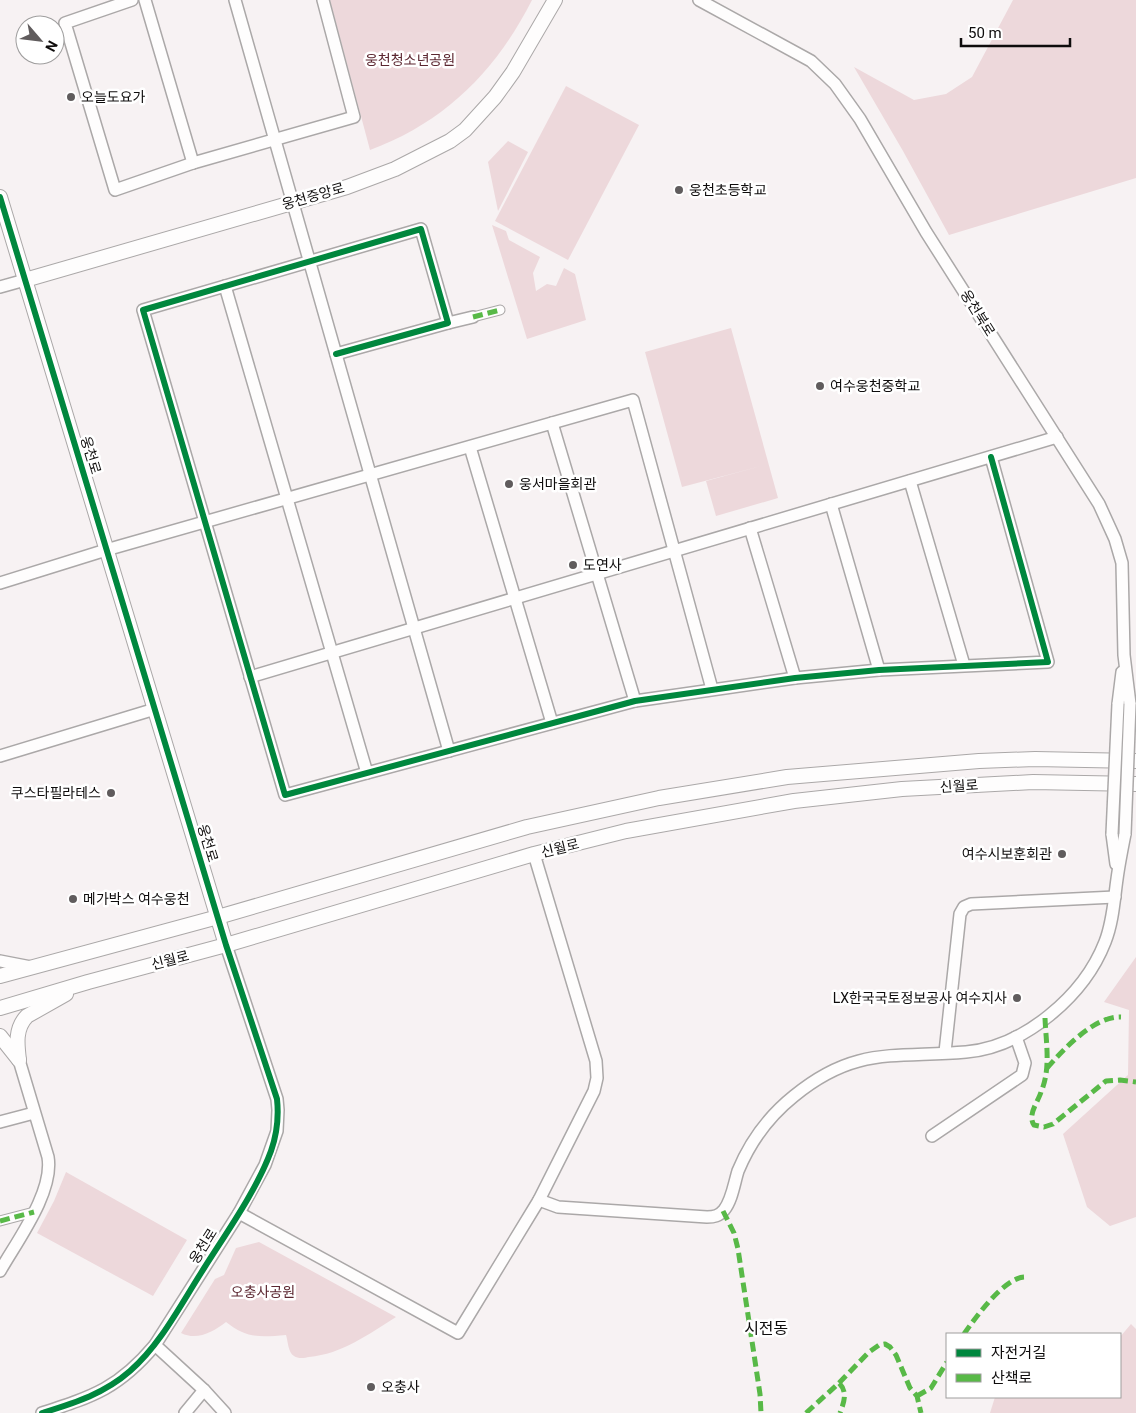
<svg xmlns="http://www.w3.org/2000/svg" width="1136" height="1413" font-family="Roboto,'Noto Sans KR',sans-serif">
<rect width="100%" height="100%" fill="#f7f2f3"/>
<g fill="#edd8db">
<path d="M 330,0 L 532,0 C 496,71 445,122 370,150 Z"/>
<path d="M 1013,0 L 1136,0 L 1136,178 L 949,235 L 903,151 L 854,67 L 914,100 L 946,94 L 972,77 Z"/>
<path d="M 566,86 L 639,125 L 568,260 L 495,221 Z"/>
<path d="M 508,141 L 528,152 L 498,211 L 488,162 Z"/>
<path d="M 492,225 L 506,231 L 509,240 L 540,257 L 533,273 L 536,291 L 547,284 L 556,286 L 564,268 L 575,274 L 586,320 L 527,339 Z"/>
<path d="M 731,328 L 778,498 L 716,516 L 706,481 L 765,465 L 682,487 L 645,352 Z"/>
<path d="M 1136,957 L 1136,1217 L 1110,1226 L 1087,1207 L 1063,1134 L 1128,1075 L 1129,1010 L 1104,1002 Z"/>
<path d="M 66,1172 L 187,1240 L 153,1296 L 37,1233 L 54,1201 Z"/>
<path d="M 259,1242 L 396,1317 C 369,1334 342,1354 309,1357 C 305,1358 298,1359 294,1356 C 288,1353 288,1341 286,1335 C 261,1337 247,1339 226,1322 C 213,1332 197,1341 181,1333 L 215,1279 L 224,1275 L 236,1248 Z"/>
<path d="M 1131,1324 L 1136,1329 L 1136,1413 L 990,1413 L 995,1397 L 1120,1397 L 1120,1337 Z"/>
</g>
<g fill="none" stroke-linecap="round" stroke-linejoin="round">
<defs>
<g id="pedestrian">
<path d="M 473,317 L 500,310"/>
<path d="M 0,1221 L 34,1212"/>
</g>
<g id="minor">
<path d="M 132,0 L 65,23 L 115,190 L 193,163 L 354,117 L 323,0"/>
<path d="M 145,0 L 193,163"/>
<path d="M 235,0 L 449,751"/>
<path d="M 699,0 L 811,61 L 835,84 L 860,119 L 926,232 L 1099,504 L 1115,539 L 1122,563 L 1124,655 L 1130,704"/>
<path d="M 225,286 L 367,773"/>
<path d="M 0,287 L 25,280"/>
<path d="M 448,323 L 473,317"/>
<path d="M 336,354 L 448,323 L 421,229 L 143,310 L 285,795 L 635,701 L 795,678 L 879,670 L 1048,662 L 991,457"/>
<path d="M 552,423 L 635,701"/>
<path d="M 470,447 L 552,723"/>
<path d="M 910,481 L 964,665"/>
<path d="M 831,504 L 879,670"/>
<path d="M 750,528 L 795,678"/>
<path d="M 0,583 L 106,550 L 633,400 L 712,689"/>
<path d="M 250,677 L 1057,437"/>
<path d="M 1118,704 L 1122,672"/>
<path d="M 0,756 L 155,709"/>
<path d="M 1112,834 L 1116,864"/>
<path d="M 0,961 L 31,967"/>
<path d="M 945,1052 L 960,914 L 964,907 L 971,904 L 1115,897"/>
<path d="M 0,1122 L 34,1113"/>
<path d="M 932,1136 L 1022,1075 L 1025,1063 L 1016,1037"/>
<path d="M 539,1200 L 558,1207 L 707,1217 C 714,1217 719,1216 724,1210 C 732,1200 734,1184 738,1171 C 750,1142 769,1116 794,1096 C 855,1046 894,1058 966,1052 C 1024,1047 1084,996 1105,942 C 1113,922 1114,900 1117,879 C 1119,864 1122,849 1125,834"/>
<path d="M 239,1213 L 458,1333 L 539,1200 L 594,1091 L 597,1078 L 596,1061 L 534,854"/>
<path d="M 0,1271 C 17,1241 54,1192 48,1157 L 19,1060"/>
<path d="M 155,1345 L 204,1390 L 225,1413"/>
<path d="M 42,1413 C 94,1396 119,1388 155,1345 L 239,1213 L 265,1165 L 277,1131 L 278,1110 L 277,1099 L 226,945"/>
<path d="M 185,1413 L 204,1390"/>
</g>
<g id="tertiary">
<path d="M 0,197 L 226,945"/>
<path d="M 25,280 L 347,187 L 395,169 L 450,141 L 465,130 L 495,97 L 513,72 L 555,0"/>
<path d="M 0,976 L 218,917 L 527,827 L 659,798 L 787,777 L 979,761 L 1035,759 L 1136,761"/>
<path d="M 0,1008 L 88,982 L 226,945 L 534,854 L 626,831 L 794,801 L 902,789 L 1033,782 L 1136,784"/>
<path d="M 0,1036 L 19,1060"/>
<path d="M 19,1060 C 17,1044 15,1028 27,1016 L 66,994"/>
</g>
</defs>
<use href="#pedestrian" stroke="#aba8a8" stroke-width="11"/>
<use href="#minor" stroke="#aba8a8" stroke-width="14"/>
<use href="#tertiary" stroke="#aba8a8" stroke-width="16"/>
<use href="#pedestrian" stroke="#fefdfd" stroke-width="9"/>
<use href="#minor" stroke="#fefdfd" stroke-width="11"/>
<use href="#tertiary" stroke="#fefdfd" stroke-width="14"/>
<defs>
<g id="minor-bridge">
<path d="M 1112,834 L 1118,704"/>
<path d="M 1125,834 L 1130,704"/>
</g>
</defs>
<use href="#minor-bridge" stroke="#aba8a8" stroke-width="14" stroke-linecap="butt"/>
<use href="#minor-bridge" stroke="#fefdfd" stroke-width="11"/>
<g stroke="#58b947" stroke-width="5" stroke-dasharray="10 5" stroke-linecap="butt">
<path d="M 473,317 L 500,310"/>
<path d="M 1045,1018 C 1046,1043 1051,1069 1041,1092 C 1038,1102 1027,1115 1034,1125 L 1044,1127 L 1053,1124 L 1106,1081 L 1120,1080 L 1136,1082"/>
<path d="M 1047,1068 C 1064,1049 1094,1016 1121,1017"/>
<path d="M 723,1211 L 734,1233 L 738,1249 L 760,1394 L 761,1413"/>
<path d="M 0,1221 L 34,1212"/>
<path d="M 964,1334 C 975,1318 1004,1278 1024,1277"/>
<path d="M 839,1383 L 869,1352 L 879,1345 L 885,1344 L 890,1347 L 896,1355 L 910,1388 L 917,1396 L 921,1413"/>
<path d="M 917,1396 L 931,1388 L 947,1362"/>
<path d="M 806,1413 L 839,1383 C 848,1392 844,1402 840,1413"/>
</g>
<defs>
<g id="cycleway">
<path d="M 0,197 L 226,945 L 277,1099 C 279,1118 277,1134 271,1151 C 256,1192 224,1236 201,1273 C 180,1306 160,1345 130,1371 C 104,1394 74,1403 42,1413"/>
<path d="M 336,354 L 448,323 L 421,229 L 143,310 L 285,795 L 635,701 L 795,678 L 879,670 L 1048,662 L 991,457"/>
</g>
</defs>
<use href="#cycleway" stroke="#fff" stroke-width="9"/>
<use href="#cycleway" stroke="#00873e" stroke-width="6"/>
</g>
<g fill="#605c5d" stroke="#fff" stroke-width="2">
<circle cx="71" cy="97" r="5"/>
<circle cx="679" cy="190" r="5"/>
<circle cx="820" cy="386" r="5"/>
<circle cx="509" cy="484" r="5"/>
<circle cx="573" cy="565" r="5"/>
<circle cx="111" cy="793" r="5"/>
<circle cx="1062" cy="854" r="5"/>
<circle cx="73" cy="899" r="5"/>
<circle cx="1017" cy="998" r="5"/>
<circle cx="371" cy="1387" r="5"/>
</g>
<g text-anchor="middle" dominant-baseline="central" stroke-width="5" stroke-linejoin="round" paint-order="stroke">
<g font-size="14" fill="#5b2630" stroke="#fff">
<text x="410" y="60">웅천청소년공원</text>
<text x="263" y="1292">오충사공원</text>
</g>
<g font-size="14" fill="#0e0c0c" stroke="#fff" text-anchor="start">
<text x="81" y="97">오늘도요가</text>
<text x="689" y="190">웅천초등학교</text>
<text x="830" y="386">여수웅천중학교</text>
<text x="519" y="484">웅서마을회관</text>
<text x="583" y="565">도연사</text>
<text x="101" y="793" text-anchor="end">쿠스타필라테스</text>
<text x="1052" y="854" text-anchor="end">여수시보훈회관</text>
<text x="83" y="899">메가박스 여수웅천</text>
<text x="1007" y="998" text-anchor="end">LX한국국토정보공사 여수지사</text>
<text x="381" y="1387">오충사</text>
</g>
<g font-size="14" fill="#0e0c0c" stroke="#fff">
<text transform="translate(313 196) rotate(-16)">웅천중앙로</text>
<text transform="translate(978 313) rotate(58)">웅천북로</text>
<text transform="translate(91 455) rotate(73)">웅천로</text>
<text transform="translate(959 786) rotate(-4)">신월로</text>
<text transform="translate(208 843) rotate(73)">웅천로</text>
<text transform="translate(560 848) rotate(-14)">신월로</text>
<text transform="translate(170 960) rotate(-15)">신월로</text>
<text transform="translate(203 1246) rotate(-58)">웅천로</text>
</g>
<g font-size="16" fill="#0e0c0c" stroke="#fff">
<text x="766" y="1328">시전동</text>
</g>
</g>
<rect x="946" y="1333" width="175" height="65" fill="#ffffff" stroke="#9f9e9e"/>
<rect x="956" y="1349" width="25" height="8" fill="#00873e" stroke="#9f9e9e"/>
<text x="991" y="1358" font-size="15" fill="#0e0c0c">자전거길</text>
<rect x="956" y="1374" width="25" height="8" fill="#58b947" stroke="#9f9e9e"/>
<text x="991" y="1383" font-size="15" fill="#0e0c0c">산책로</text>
<g transform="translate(40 40) rotate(118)"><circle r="24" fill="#ffffff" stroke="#9f9e9e"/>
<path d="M0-4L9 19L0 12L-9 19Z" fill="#605c5d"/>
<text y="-8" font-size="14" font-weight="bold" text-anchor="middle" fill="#0e0c0c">N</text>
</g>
<path d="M961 38v8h109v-8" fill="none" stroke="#0e0c0c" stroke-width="2.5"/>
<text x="968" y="38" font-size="15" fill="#0e0c0c" stroke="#ffffff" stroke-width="4" paint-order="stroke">50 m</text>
</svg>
